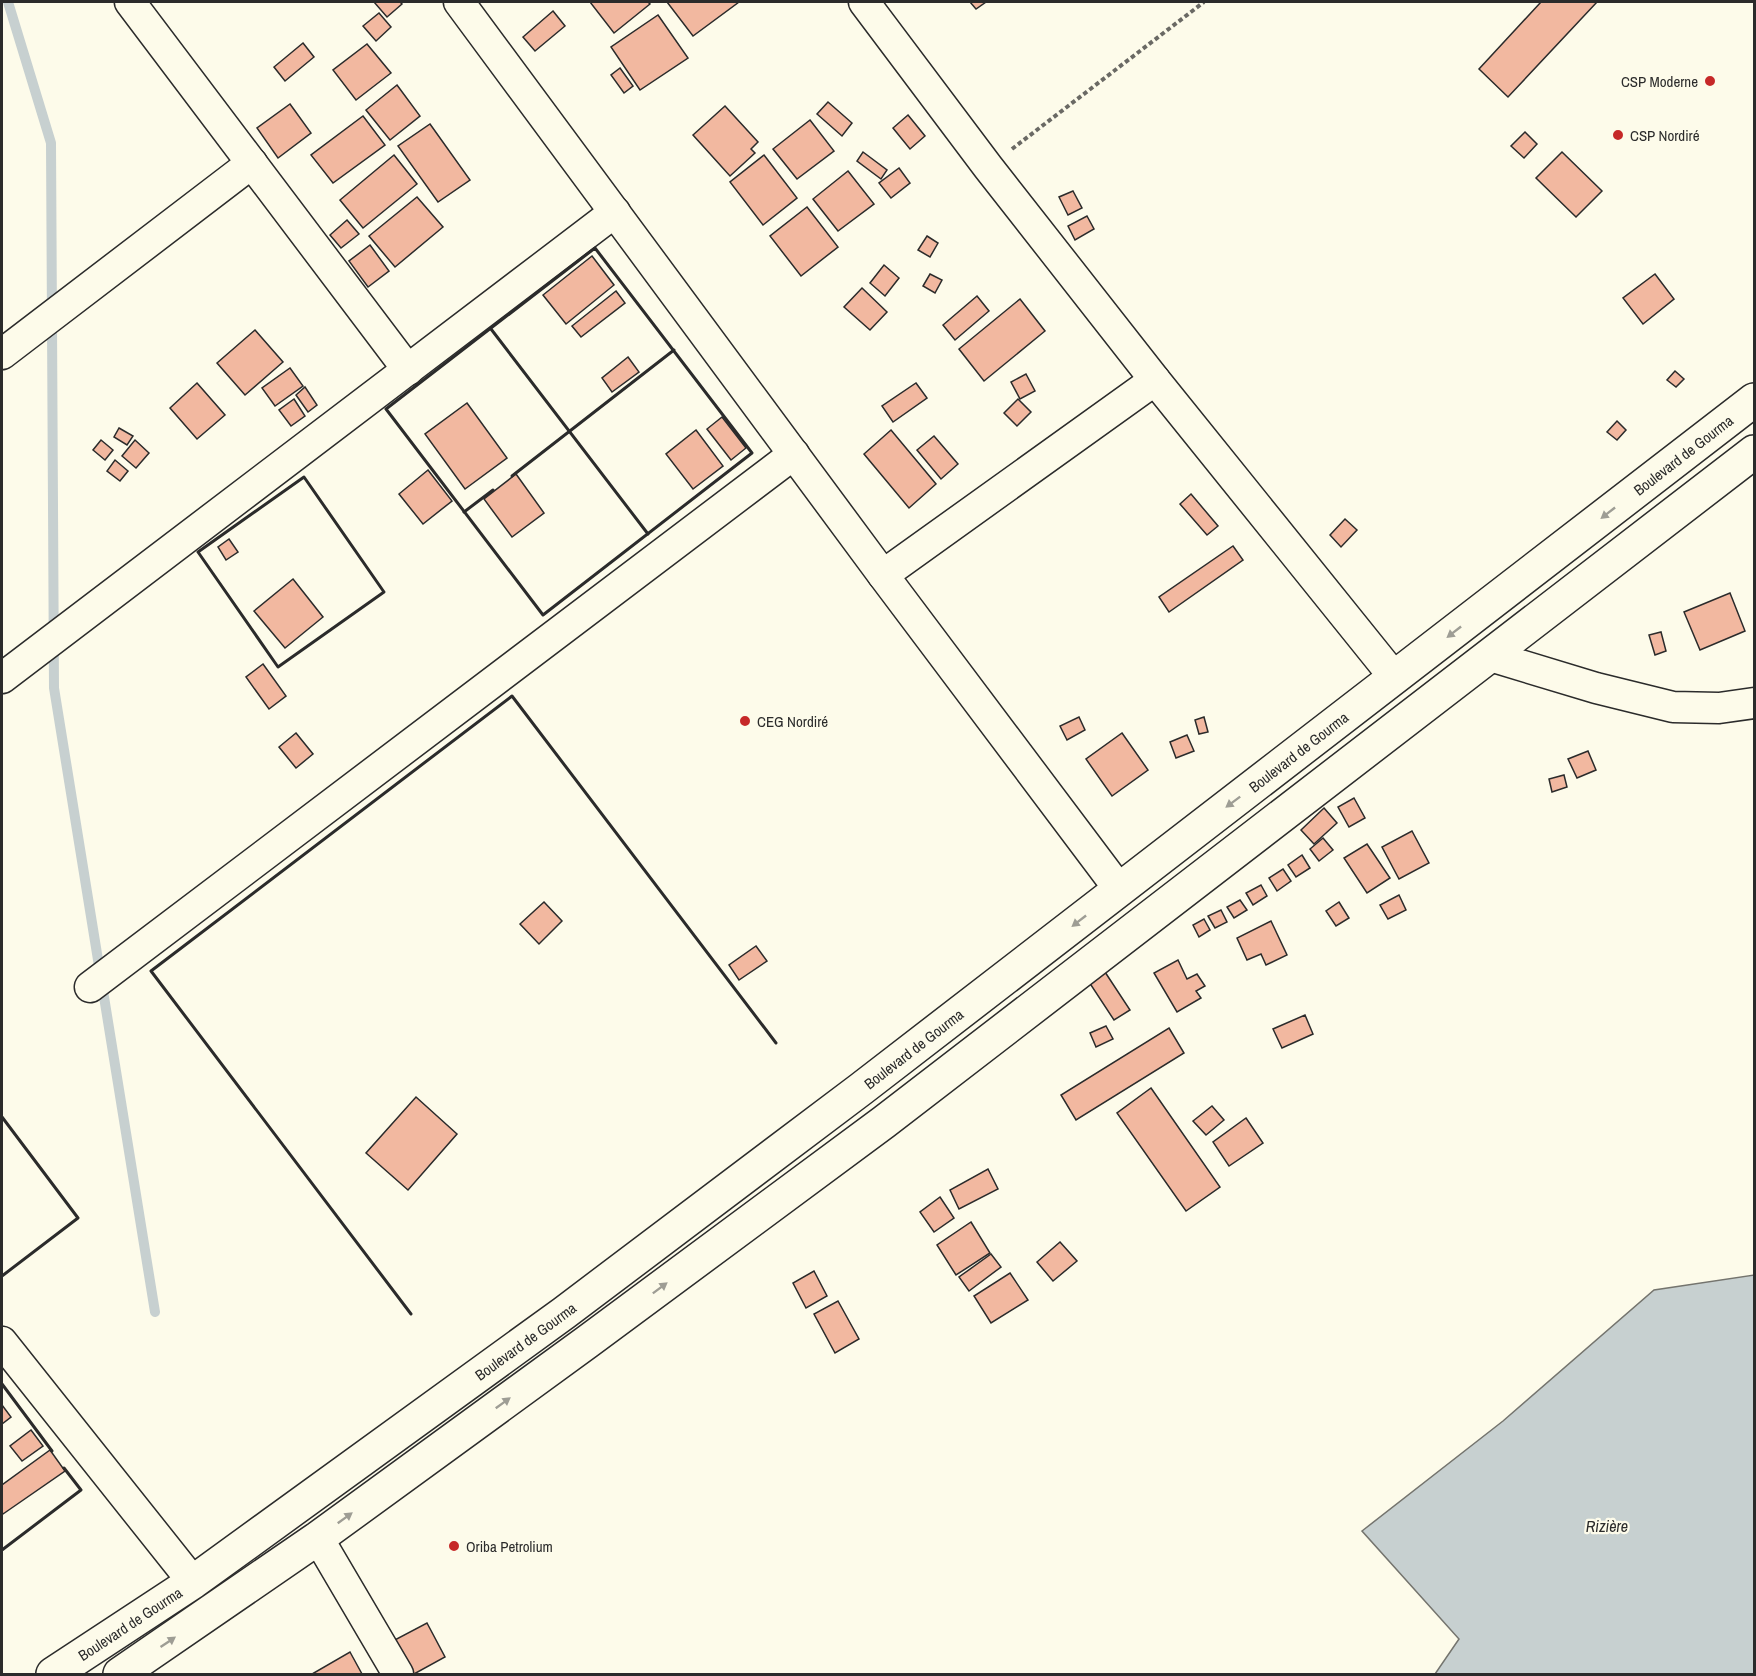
<svg xmlns="http://www.w3.org/2000/svg" width="1756" height="1676" font-family="'Archivo Narrow',sans-serif">
<rect width="100%" height="100%" fill="#fdfbea"/>
<path fill="#c7d0d0" stroke="#74746e" stroke-width="1.5" d="M 1754,1275 L 1754,1674 L 1435,1674 L 1459,1639 L 1362,1531 L 1503,1421 L 1654,1290 Z"/>
<g fill="none" stroke-linecap="round" stroke-linejoin="round">
<path stroke="#c7d0d0" stroke-width="10" d="M 8,2 L 51,143 L 54,688 L 155,1312"/>
</g>
<g fill="#f2b8a0" stroke="#2b2b2b" stroke-width="1.5">
<path d="M 374,2 L 400,2 L 402,4 L 387,17 Z"/>
<path d="M 590,2 L 648,2 L 650,4 L 614,33 Z"/>
<path d="M 667,2 L 739,2 L 693,36 Z"/>
<path d="M 970,2 L 986,2 L 976,9 Z"/>
<path d="M 1541,2 L 1597,2 L 1508,97 L 1479,69 Z"/>
<path d="M 553,11 L 565,26 L 535,51 L 523,37 Z"/>
<path d="M 379,13 L 391,27 L 376,41 L 363,26 Z"/>
<path d="M 658,15 L 688,58 L 640,90 L 611,47 Z"/>
<path d="M 303,43 L 314,57 L 285,81 L 274,67 Z"/>
<path d="M 367,44 L 391,73 L 356,100 L 333,70 Z"/>
<path d="M 620,68 L 633,86 L 624,93 L 611,75 Z"/>
<path d="M 397,85 L 420,116 L 390,140 L 366,110 Z"/>
<path d="M 828,102 L 852,123 L 842,136 L 817,114 Z"/>
<path d="M 290,104 L 311,133 L 278,158 L 257,128 Z"/>
<path d="M 725,106 L 758,142 L 751,149 L 755,153 L 730,176 L 693,135 Z"/>
<path d="M 908,115 L 925,136 L 910,149 L 893,128 Z"/>
<path d="M 363,116 L 385,145 L 333,183 L 311,155 Z"/>
<path d="M 810,120 L 834,151 L 797,179 L 773,149 Z"/>
<path d="M 430,124 L 470,180 L 438,202 L 398,146 Z"/>
<path d="M 1525,132 L 1537,144 L 1524,158 L 1511,146 Z"/>
<path d="M 863,152 L 887,170 L 881,179 L 857,161 Z"/>
<path d="M 1562,152 L 1602,191 L 1576,217 L 1536,178 Z"/>
<path d="M 394,155 L 417,184 L 363,228 L 340,200 Z"/>
<path d="M 764,155 L 797,198 L 763,225 L 730,182 Z"/>
<path d="M 899,168 L 910,183 L 891,198 L 879,183 Z"/>
<path d="M 848,171 L 874,204 L 838,231 L 813,199 Z"/>
<path d="M 1073,191 L 1082,208 L 1068,215 L 1059,197 Z"/>
<path d="M 417,197 L 443,227 L 395,267 L 369,236 Z"/>
<path d="M 807,207 L 838,247 L 801,276 L 770,236 Z"/>
<path d="M 1087,216 L 1094,229 L 1075,240 L 1068,226 Z"/>
<path d="M 347,220 L 359,234 L 341,248 L 330,235 Z"/>
<path d="M 927,236 L 938,243 L 930,257 L 918,250 Z"/>
<path d="M 370,245 L 389,271 L 368,287 L 349,261 Z"/>
<path d="M 592,256 L 614,285 L 566,324 L 543,295 Z"/>
<path d="M 884,265 L 899,278 L 885,296 L 870,283 Z"/>
<path d="M 930,274 L 942,280 L 935,293 L 923,286 Z"/>
<path d="M 1655,274 L 1674,299 L 1643,324 L 1623,298 Z"/>
<path d="M 862,288 L 887,312 L 870,330 L 844,307 Z"/>
<path d="M 616,291 L 625,303 L 581,337 L 572,326 Z"/>
<path d="M 977,296 L 989,311 L 955,340 L 943,325 Z"/>
<path d="M 1020,299 L 1045,331 L 984,381 L 959,349 Z"/>
<path d="M 255,330 L 283,362 L 245,395 L 217,363 Z"/>
<path d="M 628,357 L 639,372 L 612,392 L 602,378 Z"/>
<path d="M 290,368 L 303,386 L 275,406 L 262,388 Z"/>
<path d="M 1675,371 L 1684,379 L 1676,387 L 1667,380 Z"/>
<path d="M 1026,374 L 1035,391 L 1020,399 L 1011,382 Z"/>
<path d="M 197,383 L 225,415 L 197,439 L 170,408 Z"/>
<path d="M 916,383 L 927,398 L 893,422 L 882,406 Z"/>
<path d="M 305,387 L 317,405 L 308,412 L 296,395 Z"/>
<path d="M 294,399 L 305,416 L 291,426 L 279,410 Z"/>
<path d="M 1018,399 L 1031,412 L 1017,426 L 1004,413 Z"/>
<path d="M 467,403 L 507,458 L 465,489 L 425,434 Z"/>
<path d="M 722,417 L 746,448 L 731,460 L 707,429 Z"/>
<path d="M 1617,421 L 1626,430 L 1617,440 L 1607,432 Z"/>
<path d="M 119,428 L 133,436 L 127,445 L 114,437 Z"/>
<path d="M 696,430 L 723,466 L 693,489 L 666,454 Z"/>
<path d="M 891,430 L 936,484 L 909,508 L 864,454 Z"/>
<path d="M 934,436 L 958,464 L 941,479 L 917,450 Z"/>
<path d="M 101,440 L 113,450 L 105,460 L 93,450 Z"/>
<path d="M 135,440 L 149,453 L 136,468 L 122,456 Z"/>
<path d="M 115,460 L 128,471 L 120,481 L 107,471 Z"/>
<path d="M 428,470 L 452,501 L 423,524 L 399,494 Z"/>
<path d="M 516,474 L 544,513 L 512,537 L 484,499 Z"/>
<path d="M 1191,494 L 1218,526 L 1207,535 L 1180,504 Z"/>
<path d="M 1345,519 L 1357,530 L 1341,547 L 1330,535 Z"/>
<path d="M 229,539 L 238,552 L 226,560 L 218,547 Z"/>
<path d="M 1233,546 L 1243,560 L 1169,612 L 1159,597 Z"/>
<path d="M 293,579 L 323,617 L 285,648 L 254,611 Z"/>
<path d="M 1730,593 L 1745,631 L 1700,650 L 1684,612 Z"/>
<path d="M 1661,632 L 1666,651 L 1655,655 L 1649,635 Z"/>
<path d="M 263,664 L 286,696 L 269,709 L 246,677 Z"/>
<path d="M 1079,717 L 1085,730 L 1067,740 L 1060,726 Z"/>
<path d="M 1204,717 L 1208,732 L 1199,734 L 1195,720 Z"/>
<path d="M 296,733 L 313,754 L 296,768 L 279,747 Z"/>
<path d="M 1122,733 L 1148,770 L 1112,796 L 1086,759 Z"/>
<path d="M 1187,735 L 1194,751 L 1176,758 L 1170,742 Z"/>
<path d="M 1588,751 L 1596,770 L 1577,778 L 1568,759 Z"/>
<path d="M 1564,775 L 1567,787 L 1552,792 L 1549,779 Z"/>
<path d="M 1354,798 L 1365,818 L 1349,827 L 1338,807 Z"/>
<path d="M 1324,808 L 1337,823 L 1314,844 L 1301,830 Z"/>
<path d="M 1412,831 L 1429,863 L 1399,879 L 1382,847 Z"/>
<path d="M 1323,838 L 1333,850 L 1319,861 L 1310,849 Z"/>
<path d="M 1367,844 L 1390,878 L 1367,893 L 1344,858 Z"/>
<path d="M 1302,855 L 1310,868 L 1296,877 L 1288,865 Z"/>
<path d="M 1283,869 L 1291,881 L 1277,891 L 1269,878 Z"/>
<path d="M 1261,885 L 1267,896 L 1253,905 L 1246,893 Z"/>
<path d="M 1399,895 L 1406,910 L 1388,919 L 1380,905 Z"/>
<path d="M 1240,900 L 1247,910 L 1234,918 L 1227,907 Z"/>
<path d="M 544,902 L 562,921 L 539,944 L 520,924 Z"/>
<path d="M 1339,902 L 1349,918 L 1336,926 L 1326,911 Z"/>
<path d="M 1221,910 L 1227,922 L 1215,928 L 1208,916 Z"/>
<path d="M 1204,919 L 1210,930 L 1199,937 L 1193,925 Z"/>
<path d="M 1271,921 L 1287,955 L 1266,965 L 1261,954 L 1247,960 L 1237,938 Z"/>
<path d="M 756,946 L 767,961 L 739,980 L 729,965 Z"/>
<path d="M 1178,960 L 1187,979 L 1197,974 L 1205,986 L 1196,991 L 1201,998 L 1177,1012 L 1154,973 Z"/>
<path d="M 1105,972 L 1130,1010 L 1114,1020 L 1089,982 Z"/>
<path d="M 1305,1015 L 1313,1034 L 1282,1048 L 1273,1029 Z"/>
<path d="M 1106,1026 L 1113,1039 L 1096,1047 L 1090,1033 Z"/>
<path d="M 1169,1028 L 1184,1053 L 1076,1120 L 1061,1095 Z"/>
<path d="M 1151,1088 L 1220,1187 L 1186,1211 L 1117,1113 Z"/>
<path d="M 416,1097 L 457,1134 L 408,1190 L 366,1153 Z"/>
<path d="M 1212,1106 L 1224,1120 L 1206,1135 L 1193,1121 Z"/>
<path d="M 1246,1118 L 1263,1143 L 1229,1166 L 1213,1142 Z"/>
<path d="M 988,1169 L 998,1189 L 959,1209 L 950,1190 Z"/>
<path d="M 940,1197 L 954,1218 L 934,1232 L 920,1212 Z"/>
<path d="M 971,1222 L 990,1253 L 956,1275 L 937,1245 Z"/>
<path d="M 1060,1242 L 1077,1261 L 1053,1281 L 1037,1262 Z"/>
<path d="M 991,1254 L 1001,1267 L 969,1291 L 959,1277 Z"/>
<path d="M 814,1271 L 827,1296 L 806,1308 L 793,1283 Z"/>
<path d="M 1010,1273 L 1028,1300 L 991,1323 L 974,1296 Z"/>
<path d="M 838,1301 L 859,1339 L 835,1353 L 814,1314 Z"/>
<path d="M 2,1405 L 11,1417 L 2,1424 Z"/>
<path d="M 31,1430 L 43,1446 L 22,1461 L 10,1446 Z"/>
<path d="M 50,1450 L 65,1471 L 3,1514 L 2,1512 L 2,1485 Z"/>
<path d="M 427,1623 L 445,1657 L 414,1674 L 407,1674 L 389,1643 Z"/>
<path d="M 350,1652 L 362,1674 L 312,1674 Z"/>
</g>
<g fill="none" stroke-linecap="round" stroke-linejoin="round">
<defs>
<g id="minor">
<path d="M 130,2 L 408,370"/>
<path d="M 459,2 L 883,575 L 1119,889"/>
<path d="M 864,2 L 988,167 L 1155,380 L 1395,678"/>
<path d="M 2,354 L 252,163"/>
<path d="M 883,575 L 1155,380"/>
<path d="M 1490,656 L 1596,688 L 1673,707 L 1719,708 L 1754,703"/>
<path d="M 2,678 L 615,212"/>
<path d="M 90,987 L 794,454"/>
<path d="M 2,1342 L 193,1582"/>
<path d="M 318,1538 L 398,1674"/>
</g>
<g id="trunk">
<path id="s1" d="M 53,1674 L 193,1582 L 564,1313 L 861,1089 L 1754,400"/>
<path d="M 120,1674 L 318,1538 L 587,1342 L 884,1122 L 1754,452"/>
</g>
</defs>
<use href="#minor" stroke="#2b2b2b" stroke-width="33"/>
<use href="#trunk" stroke="#2b2b2b" stroke-width="36"/>
<path stroke="#6a6964" stroke-width="4" stroke-dasharray="4.5 3" stroke-linecap="butt" d="M 1012,149 L 1204,2"/>
<use href="#minor" stroke="#fdfbea" stroke-width="30"/>
<use href="#trunk" stroke="#fdfbea" stroke-width="33"/>
<g stroke="#2b2b2b" stroke-width="3">
<path d="M 595,248 L 752,453 L 543,615 L 386,409 Z"/>
<path d="M 491,329 L 648,534"/>
<path d="M 512,476 L 674,350"/>
<path d="M 304,477 L 384,592 L 278,667 L 198,552 Z"/>
<path d="M 464,512 L 493,490"/>
<path d="M 2,1117 L 78,1218 L 2,1276"/>
<path d="M 411,1314 L 151,971 L 512,696 L 776,1043"/>
<path d="M 2,1384 L 52,1451"/>
<path d="M 2,1550 L 81,1490 L 64,1468"/>
</g>
</g>
<defs><path id="oneway-solid" d="M-6-.8H1V-3.2L6.5 0L1 3.2V.8H-6Z" transform="scale(1.5)"/></defs>
<g fill="#9e9d94">
<use href="#oneway-solid" transform="translate(1608 513) rotate(142)"/>
<use href="#oneway-solid" transform="translate(1454 632) rotate(142)"/>
<use href="#oneway-solid" transform="translate(1233 802) rotate(143)"/>
<use href="#oneway-solid" transform="translate(1079 921) rotate(142)"/>
<use href="#oneway-solid" transform="translate(660 1288) rotate(-37)"/>
<use href="#oneway-solid" transform="translate(503 1403) rotate(-36)"/>
<use href="#oneway-solid" transform="translate(345 1518) rotate(-36)"/>
<use href="#oneway-solid" transform="translate(168 1642) rotate(-34)"/>
</g>
<g fill="#c62828" stroke="#fdfbea" stroke-width="2">
<circle cx="1710" cy="81" r="6"/>
<circle cx="1618" cy="135" r="6"/>
<circle cx="745" cy="721" r="6"/>
<circle cx="454" cy="1546" r="6"/>
</g>
<g text-anchor="middle" dominant-baseline="central" stroke-width="4.5" stroke-linejoin="round" paint-order="stroke">
<g font-size="15" fill="#2b2b2b" stroke="#fdfbea" text-anchor="start">
<text x="1698" y="81" text-anchor="end">CSP Moderne</text>
<text x="1630" y="135">CSP Nordiré</text>
<text x="757" y="721">CEG Nordiré</text>
<text x="466" y="1546">Oriba Petrolium</text>
</g>
<g font-size="15" fill="#2b2b2b" stroke="#fdfbea">
<text stroke="none"><textPath href="#s1" startOffset="2036">Boulevard de Gourma</textPath></text>
<text stroke="none"><textPath href="#s1" startOffset="1550">Boulevard de Gourma</textPath></text>
<text stroke="none"><textPath href="#s1" startOffset="1064">Boulevard de Gourma</textPath></text>
<text stroke="none"><textPath href="#s1" startOffset="578">Boulevard de Gourma</textPath></text>
<text stroke="none"><textPath href="#s1" startOffset="92">Boulevard de Gourma</textPath></text>
</g>
<g font-size="16" font-style="italic" fill="#2b2b2b" stroke="#fdfbea">
<text x="1607" y="1526">Rizière</text>
</g>
</g>
<rect width="1756" height="1676" fill="none" stroke="#2b2b2b" stroke-width="6"/>
</svg>
